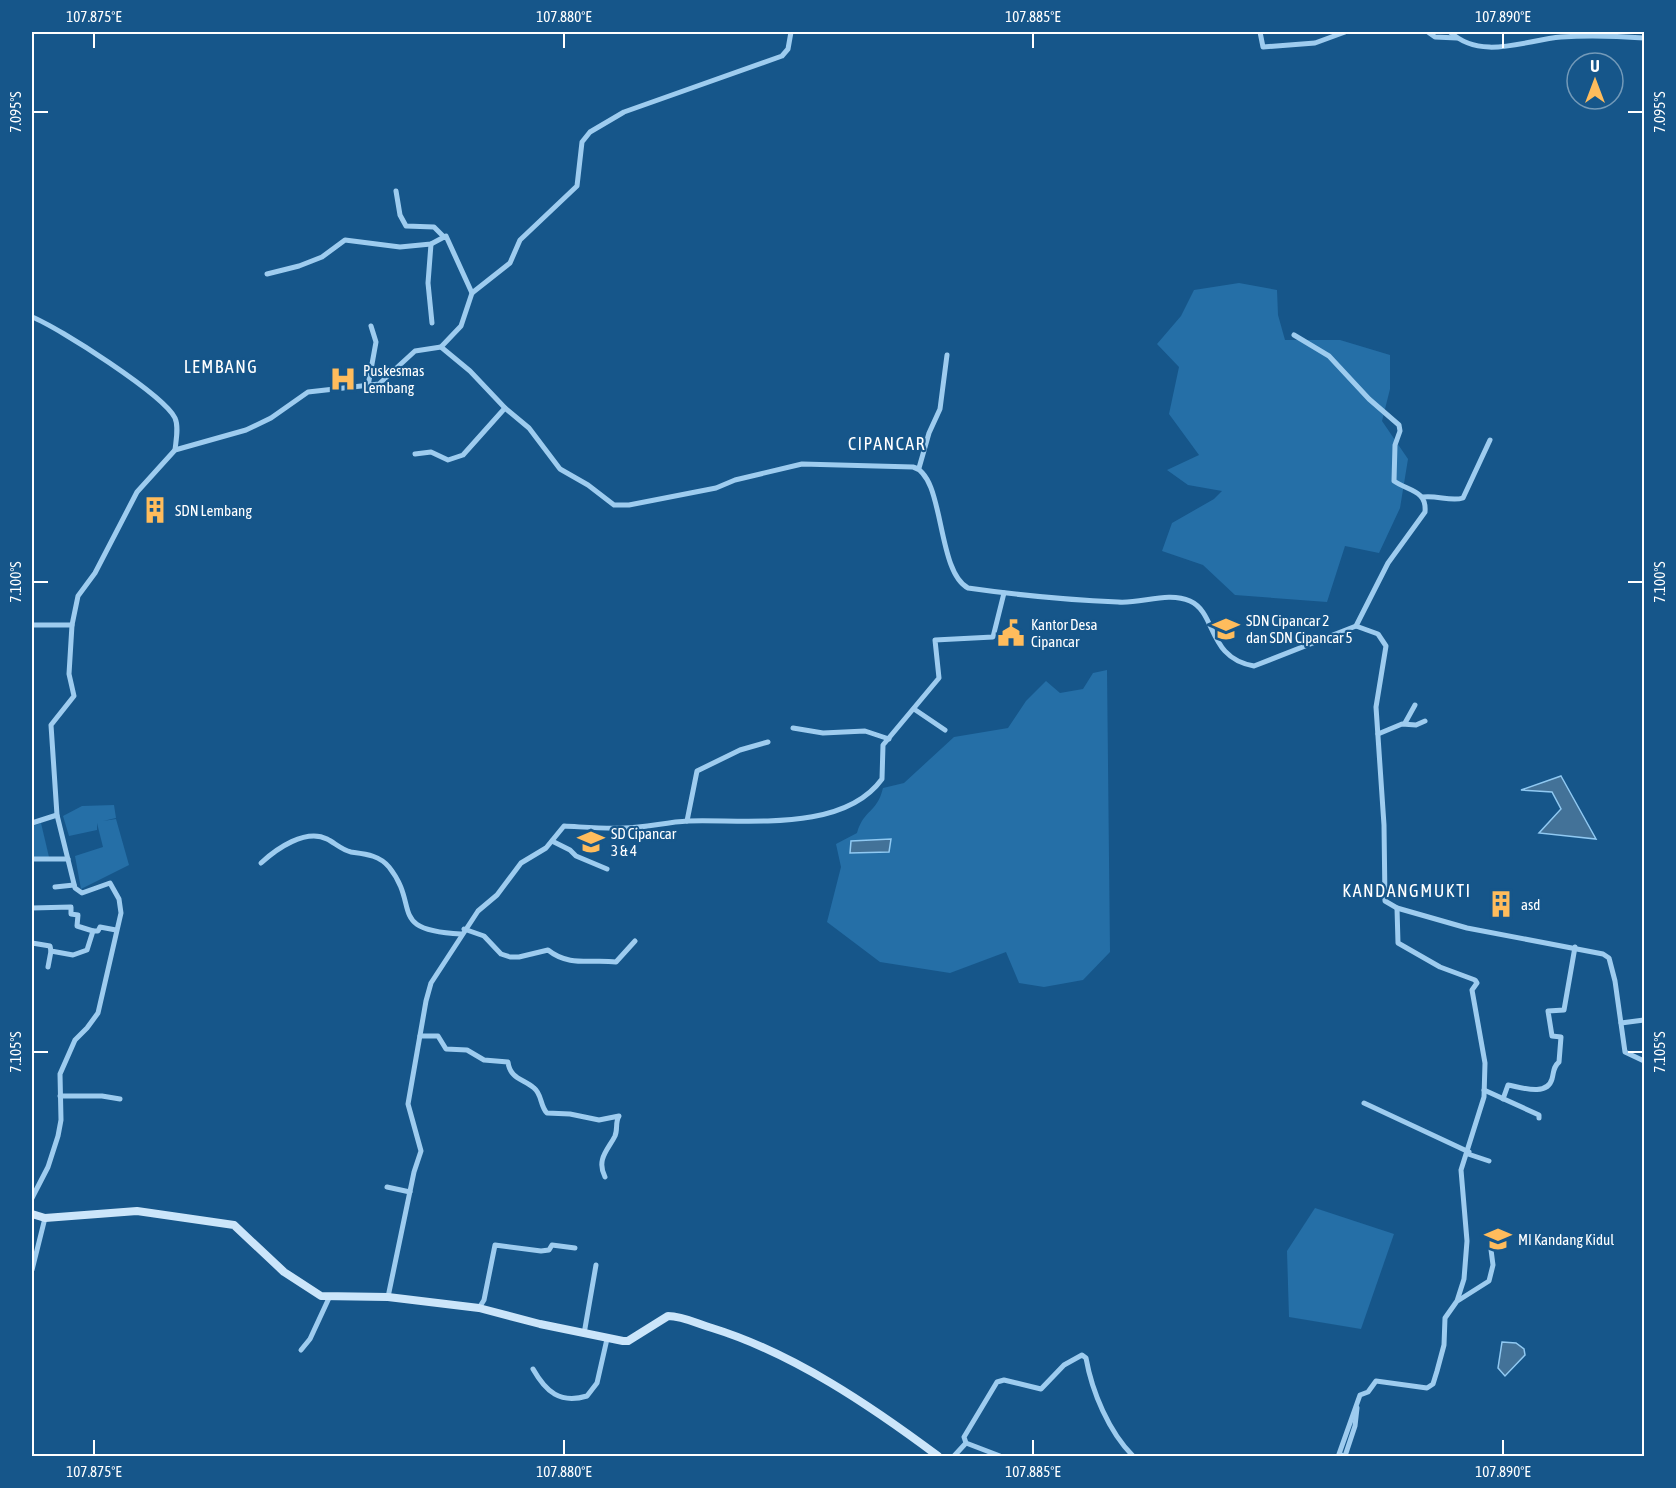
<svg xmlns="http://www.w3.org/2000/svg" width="1676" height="1488" font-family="'Asap Condensed',sans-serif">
<rect width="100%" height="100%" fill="#16568a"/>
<g fill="#256fa7">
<path d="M 1239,283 L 1277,290 L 1278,315 L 1285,340 L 1340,340 L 1390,355 L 1390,389 L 1382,421 L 1408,459 L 1400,508 L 1379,553 L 1345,546 L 1327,602 L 1235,595 L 1203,565 L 1162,551 L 1172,523 L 1214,499 L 1222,491 L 1188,485 L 1167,470 L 1199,455 L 1169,414 L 1179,367 L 1157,344 L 1181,316 L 1194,290 Z"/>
<path d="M 1107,670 L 1110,952 L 1083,980 L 1044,987 L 1019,983 L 1006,952 L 950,973 L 880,962 L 827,922 L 841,867 L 836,844 L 857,833 C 864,809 877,813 883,788 L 904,783 L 954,737 L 1008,728 L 1026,701 L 1046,681 L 1060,693 L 1083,689 L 1093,673 Z"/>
<path d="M 114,805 L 116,818 L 103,821 L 116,819 L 129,865 L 81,889 L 75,856 L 103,847 L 97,823 L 97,830 L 69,836 L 63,816 L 82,806 Z"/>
<path d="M 41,823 L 49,857 L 32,857 L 32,826 Z"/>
<path d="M 1315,1208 L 1394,1234 L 1361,1329 L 1289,1317 L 1287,1251 Z"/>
</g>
<g fill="#437298" stroke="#90c9f2" stroke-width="1.5">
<path d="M 1561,776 L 1596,839 L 1539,833 L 1561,809 L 1552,792 L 1521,790 Z"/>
<path d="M 891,839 L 889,852 L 850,853 L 851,841 Z"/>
<path d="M 1502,1342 L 1516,1343 L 1524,1349 L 1525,1355 L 1505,1376 L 1498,1368 Z"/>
</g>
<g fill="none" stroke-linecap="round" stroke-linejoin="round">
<g stroke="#9eccef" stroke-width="5">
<path d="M 1260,32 L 1263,47 L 1315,43 L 1345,32"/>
<path d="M 1428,32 L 1435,37 L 1457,38"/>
<path d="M 1450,32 C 1482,61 1525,40 1561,37 C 1588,35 1617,36 1644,38"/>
<path d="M 396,191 L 400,215 L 406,226 L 434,227 L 443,236"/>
<path d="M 431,244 L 428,283 L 432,323"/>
<path d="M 267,274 L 299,266 L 322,257 L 345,240 L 400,247 L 431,244 L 446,236 L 472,293"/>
<path d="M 32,317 C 58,327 164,395 175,418 C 179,427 176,440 175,450"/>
<path d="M 1294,335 L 1329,356 L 1369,399 L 1399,425 L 1400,431 L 1395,445 L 1394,481 C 1408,491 1427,490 1425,512 L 1388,563 L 1356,626"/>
<path d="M 441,347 L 461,326 L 472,293 L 510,263 L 520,240 L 577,186 L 582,142 L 590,132 L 624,112 L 782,56 L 788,49 L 791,32"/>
<path d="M 368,386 L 376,342 L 371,326"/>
<path d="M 415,454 L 431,452 L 448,460 L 463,455 L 505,408"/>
<path d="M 919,468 L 929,433 L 940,409 L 947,355"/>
<path d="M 1423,497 C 1437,495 1451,502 1463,498 L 1490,440"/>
<path d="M 32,625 L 72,625"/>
<path d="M 914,709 L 945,730"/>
<path d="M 1405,723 L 1415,705"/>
<path d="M 793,728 L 823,733 L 865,731 L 889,739"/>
<path d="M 1378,734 L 1402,724 L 1416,725 L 1425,721"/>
<path d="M 687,821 L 697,771 L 740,750 L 768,742"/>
<path d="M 32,823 L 57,815"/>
<path d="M 552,841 L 570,850 L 576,856 L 607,869"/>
<path d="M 32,859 L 68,859"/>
<path d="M 261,863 C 276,849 306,828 327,839 C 335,843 342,850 351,852 C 365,854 379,855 389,867 C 421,907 386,930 461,934"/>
<path d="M 55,887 L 74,885"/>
<path d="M 32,908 L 71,907 L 71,914 L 78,915 L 77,926 L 93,931"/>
<path d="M 464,929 L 484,936 L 501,954 L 510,957 L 519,957 L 548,950 C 569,967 591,959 616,962 L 635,941"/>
<path d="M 32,943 L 50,946 L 51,951 L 73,955 L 87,950 L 93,931 L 98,931 L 100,927 L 116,930"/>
<path d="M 48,967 L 51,951"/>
<path d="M 1621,1023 L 1644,1020"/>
<path d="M 420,1036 L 438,1036 L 446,1049 L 467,1050 L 484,1060 L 508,1062 C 510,1079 524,1079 534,1088 C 542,1094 540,1106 547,1113 L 570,1114 L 599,1120 L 619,1116 C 615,1122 618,1129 615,1136 C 608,1150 596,1159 605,1177"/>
<path d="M 1484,1090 L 1539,1115 L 1539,1118"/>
<path d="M 60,1096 L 102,1096 L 120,1099"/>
<path d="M 1503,1099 L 1508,1085 C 1520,1087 1547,1097 1552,1079 C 1554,1072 1553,1067 1559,1062 L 1561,1037 L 1552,1036 L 1548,1011 L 1564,1010 L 1575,947"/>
<path d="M 1364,1103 L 1469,1152"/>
<path d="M 1468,1154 L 1489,1161"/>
<path d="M 387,1187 L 410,1192"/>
<path d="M 32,1198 L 48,1167 L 58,1136 L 61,1120 L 60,1074 L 75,1040 L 87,1028 L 98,1013 L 121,913 L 119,899 L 110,883 L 82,893 L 75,888 L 57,815 L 51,725 L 74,696 L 69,674 L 72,625 L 78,596 L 95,573 L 137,492 L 175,450 L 246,430 L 271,418 L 308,392 L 379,384 L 415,351 L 441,347 L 470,371 L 505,408 L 529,428 L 560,469 L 588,485 L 614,505 L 629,505 L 716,488 L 735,480 L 802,464 L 913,467 C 945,475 936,571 968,588 C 1017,595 1068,600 1118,602 C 1141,604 1168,591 1190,601 C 1217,613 1207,658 1254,666 L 1356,626 L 1378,634 L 1386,646 L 1376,707 L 1384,825 L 1385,901 L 1397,908 L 1467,928 L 1603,954 L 1609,958 L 1615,981 L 1625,1052 L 1644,1061"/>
<path d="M 32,1270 L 45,1218"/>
<path d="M 388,1297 L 414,1172 L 421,1151 L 408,1104 L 426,1001 L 431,983 L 478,911 L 497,895 L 521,863 L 546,848 L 564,826 C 584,827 604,829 624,828 C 645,828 666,822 688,821 C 746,819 843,833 882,779 L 883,745 L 939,678 L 935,640 L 993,637 L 1004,593"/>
<path d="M 1459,1300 L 1489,1281 L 1493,1265 L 1490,1242"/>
<path d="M 479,1308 L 484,1300 L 495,1245 L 541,1251 L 549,1250 L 552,1245 L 575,1248"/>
<path d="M 584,1334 L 596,1265"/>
<path d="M 301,1350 L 310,1339 L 329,1298"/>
<path d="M 533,1369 C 546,1392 560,1404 587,1396 L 597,1383 L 607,1339"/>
<path d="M 954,1456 L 966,1443"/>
<path d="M 1000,1456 L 966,1443 L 964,1437 L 997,1382 L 1004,1380 L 1041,1389 L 1064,1365 L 1082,1355 L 1086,1358 C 1092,1392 1109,1432 1133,1456"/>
<path d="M 1344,1456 L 1339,1454 L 1360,1395 L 1368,1392 L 1376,1381 L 1427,1388 L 1433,1384 L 1437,1371 L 1444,1345 L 1445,1318 L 1457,1301 L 1464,1279 L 1467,1241 L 1461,1170 L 1484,1097 L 1485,1063 L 1472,990 L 1477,983 L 1475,980 L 1440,967 L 1398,943 L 1397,908"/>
<path d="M 1345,1456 L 1355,1426 L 1357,1408"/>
</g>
<path stroke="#cbe5fa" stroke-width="8" d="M 32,1214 L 45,1218 L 137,1211 L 234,1225 L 284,1272 L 321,1296 L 388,1297 L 479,1308 L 540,1324 L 623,1341 L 628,1341 L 668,1316 C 683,1316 698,1324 712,1328 C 793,1353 871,1406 938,1456"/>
</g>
<path fill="none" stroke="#fff" stroke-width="2" d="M 94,33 L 94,48M 564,33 L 564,48M 1033,33 L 1033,48M 1503,33 L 1503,48M 33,112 L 48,112M 1628,112 L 1643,112M 33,582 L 48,582M 1628,582 L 1643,582M 33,1052 L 48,1052M 1628,1052 L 1643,1052M 94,1440 L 94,1455M 564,1440 L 564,1455M 1033,1440 L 1033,1455M 1503,1440 L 1503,1455"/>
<defs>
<symbol id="hospital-bare" viewBox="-9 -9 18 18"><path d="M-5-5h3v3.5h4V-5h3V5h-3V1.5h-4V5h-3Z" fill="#ffbc5c" stroke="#16568a" stroke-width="2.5" paint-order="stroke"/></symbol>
<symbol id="building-bare" viewBox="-9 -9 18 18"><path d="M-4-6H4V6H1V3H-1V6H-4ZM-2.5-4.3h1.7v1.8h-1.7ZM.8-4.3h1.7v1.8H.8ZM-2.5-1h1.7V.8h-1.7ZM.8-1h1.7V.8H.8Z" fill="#ffbc5c" stroke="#16568a" stroke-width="2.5" paint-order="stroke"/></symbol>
<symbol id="school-bare" viewBox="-9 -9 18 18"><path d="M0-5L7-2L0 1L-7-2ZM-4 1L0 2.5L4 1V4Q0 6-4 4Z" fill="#ffbc5c" stroke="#16568a" stroke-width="2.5" paint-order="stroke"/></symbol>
<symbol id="civic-bare" viewBox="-9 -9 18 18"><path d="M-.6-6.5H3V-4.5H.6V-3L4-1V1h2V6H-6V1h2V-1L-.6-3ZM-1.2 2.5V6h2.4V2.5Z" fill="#ffbc5c" stroke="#16568a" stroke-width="2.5" paint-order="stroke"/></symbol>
</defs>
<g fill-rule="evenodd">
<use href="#hospital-bare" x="324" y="360" width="38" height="38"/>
<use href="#building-bare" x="136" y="491" width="38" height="38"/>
<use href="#school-bare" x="1207" y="610" width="38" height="38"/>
<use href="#civic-bare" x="992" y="614" width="38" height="38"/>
<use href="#school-bare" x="572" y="823" width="38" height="38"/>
<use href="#building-bare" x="1482" y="885" width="38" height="38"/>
<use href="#school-bare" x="1479" y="1220" width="38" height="38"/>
</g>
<g text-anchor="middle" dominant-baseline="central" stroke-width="4.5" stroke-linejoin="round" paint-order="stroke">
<g font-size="15" fill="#fff" stroke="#16568a" text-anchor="start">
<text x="363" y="370">Puskesmas<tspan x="363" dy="17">Lembang</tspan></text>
<text x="175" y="510">SDN Lembang</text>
<text x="1246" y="620">SDN Cipancar 2<tspan x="1246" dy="17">dan SDN Cipancar 5</tspan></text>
<text x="1031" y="624">Kantor Desa<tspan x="1031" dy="17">Cipancar</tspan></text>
<text x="611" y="833">SD Cipancar<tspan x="611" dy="17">3 &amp; 4</tspan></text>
<text x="1521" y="904">asd</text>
<text x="1518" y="1239">MI Kandang Kidul</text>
</g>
<g font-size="18" letter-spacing="1.5" fill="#fff" stroke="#16568a">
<text x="221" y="366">LEMBANG</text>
<text x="887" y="443">CIPANCAR</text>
<text x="1407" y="890">KANDANGMUKTI</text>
</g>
</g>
<rect width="1676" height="1488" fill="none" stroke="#16568a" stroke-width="66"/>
<g transform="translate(1595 81)"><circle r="28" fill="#16568a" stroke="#739ab9" stroke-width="1.5"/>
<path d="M0-4.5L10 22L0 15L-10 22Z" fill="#ffbc5c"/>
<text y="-9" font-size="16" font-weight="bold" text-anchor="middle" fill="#ffffff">U</text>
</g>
<rect x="33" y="33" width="1610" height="1422" fill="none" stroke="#fff" stroke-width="2"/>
<g font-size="15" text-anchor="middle" fill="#fff">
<text x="94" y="22">107.875°E</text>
<text x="564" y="22">107.880°E</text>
<text x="1033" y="22">107.885°E</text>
<text x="1503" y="22">107.890°E</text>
<text transform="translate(16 112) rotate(-90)" y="5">7.095°S</text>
<text transform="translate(1660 112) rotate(-90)" y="5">7.095°S</text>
<text transform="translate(16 582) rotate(-90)" y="5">7.100°S</text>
<text transform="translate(1660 582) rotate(-90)" y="5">7.100°S</text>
<text transform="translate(16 1052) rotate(-90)" y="5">7.105°S</text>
<text transform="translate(1660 1052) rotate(-90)" y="5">7.105°S</text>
<text x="94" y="1477">107.875°E</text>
<text x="564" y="1477">107.880°E</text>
<text x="1033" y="1477">107.885°E</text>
<text x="1503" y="1477">107.890°E</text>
</g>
</svg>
